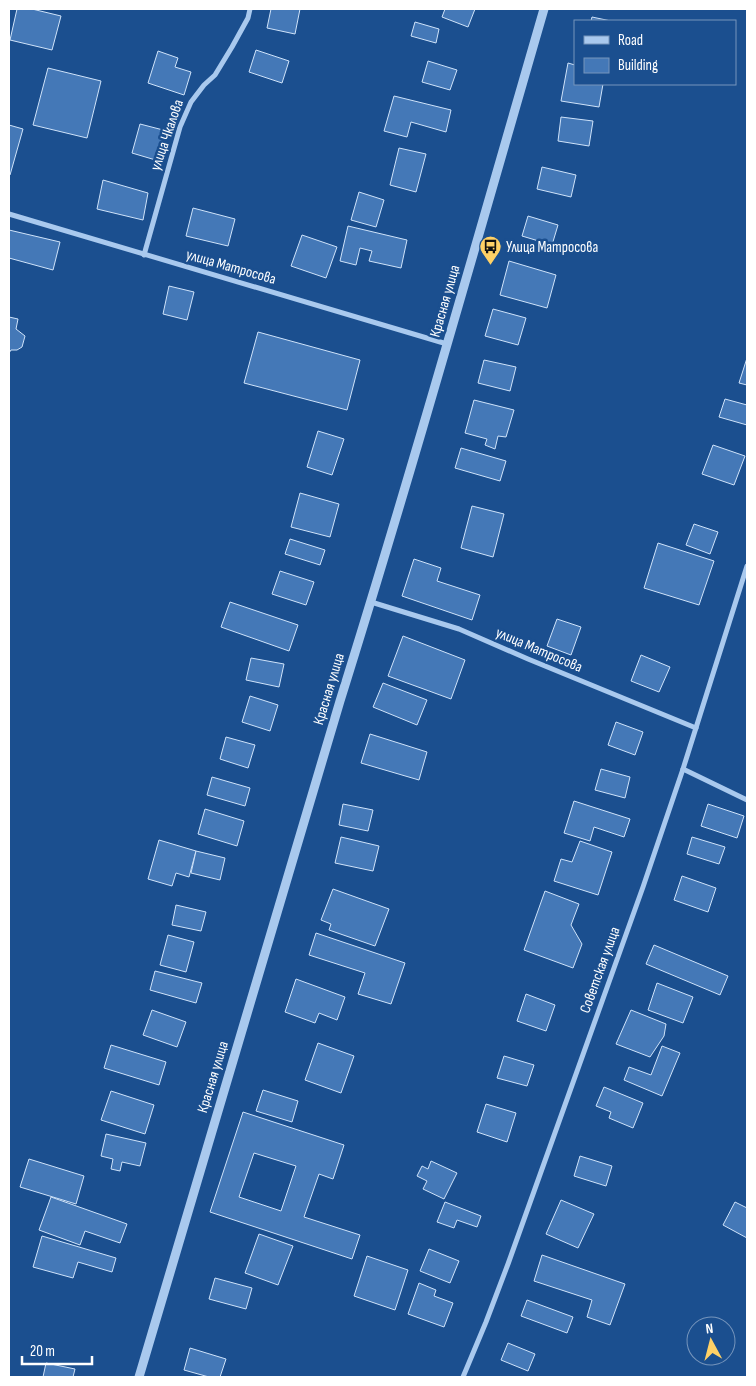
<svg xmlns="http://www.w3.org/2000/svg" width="756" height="1386" font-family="'Sofia Sans Condensed',sans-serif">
<rect width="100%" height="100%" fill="#1b4f8f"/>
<g fill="#4478b7" stroke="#cfe3fa" fill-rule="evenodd">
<path d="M 17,9 L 32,9 L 61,16 L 52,50 L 10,40 Z"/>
<path d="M 271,9 L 300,9 L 295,34 L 267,28 Z"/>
<path d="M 445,9 L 475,9 L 468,27 L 442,17 Z"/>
<path d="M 592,17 L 611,21 L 591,21 Z"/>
<path d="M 415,22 L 439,29 L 436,43 L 411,36 Z"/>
<path d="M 256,50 L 289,61 L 282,83 L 249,72 Z"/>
<path d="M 158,51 L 178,58 L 175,67 L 191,72 L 184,95 L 148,83 Z"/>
<path d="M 428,61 L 457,70 L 450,90 L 422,82 Z"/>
<path d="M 568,63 L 575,65 L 575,84 L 603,84 L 599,107 L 561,101 Z"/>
<path d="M 48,68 L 101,81 L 87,138 L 33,125 Z"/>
<path d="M 394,96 L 451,110 L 446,132 L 411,122 L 407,137 L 384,131 Z"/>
<path d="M 561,117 L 593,121 L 589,146 L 558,141 Z"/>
<path d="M 140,124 L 167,131 L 159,161 L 132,153 Z"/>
<path d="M 9,125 L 23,129 L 10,175 L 9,175 Z"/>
<path d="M 399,148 L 426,154 L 416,192 L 390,185 Z"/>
<path d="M 542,167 L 576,175 L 571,197 L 537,189 Z"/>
<path d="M 103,180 L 148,193 L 143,220 L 97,209 Z"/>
<path d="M 359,192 L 384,200 L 376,227 L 351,220 Z"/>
<path d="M 193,208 L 235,219 L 228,246 L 186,236 Z"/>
<path d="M 528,216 L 558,225 L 552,245 L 522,236 Z"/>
<path d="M 348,226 L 407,240 L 401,268 L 369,261 L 372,251 L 360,248 L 356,265 L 340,261 Z"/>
<path d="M 9,230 L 60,242 L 53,270 L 9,258 Z"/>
<path d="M 302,235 L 337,247 L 326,278 L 291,266 Z"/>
<path d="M 509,261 L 556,275 L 547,308 L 500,295 Z"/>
<path d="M 169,286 L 194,292 L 187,320 L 163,314 Z"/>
<path d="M 493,309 L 526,318 L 518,345 L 485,336 Z"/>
<path d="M 9,317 L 18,319 L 16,329 L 25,336 L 22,347 L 17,350 L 11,350 L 9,353 Z"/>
<path d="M 258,332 L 360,360 L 347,410 L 244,383 Z"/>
<path d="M 747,358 L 747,385 L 739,383 Z"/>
<path d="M 484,360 L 516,367 L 510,391 L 478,383 Z"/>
<path d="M 725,399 L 747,405 L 747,425 L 719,417 Z"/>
<path d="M 474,400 L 514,410 L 506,437 L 498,436 L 495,449 L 485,445 L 487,439 L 465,433 Z"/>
<path d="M 318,431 L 344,439 L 332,475 L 307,467 Z"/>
<path d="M 713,445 L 745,456 L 734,485 L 702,474 Z"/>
<path d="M 461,448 L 506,461 L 500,481 L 455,468 Z"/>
<path d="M 300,493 L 339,504 L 330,537 L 291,527 Z"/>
<path d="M 472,506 L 504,514 L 493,557 L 461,548 Z"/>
<path d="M 694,524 L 718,532 L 710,554 L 686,545 Z"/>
<path d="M 290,539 L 325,550 L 320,565 L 285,554 Z"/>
<path d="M 658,543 L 714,561 L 699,605 L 644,588 Z"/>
<path d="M 414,559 L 441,568 L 437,581 L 480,595 L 472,620 L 402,596 Z"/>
<path d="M 280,571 L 314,582 L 306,605 L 272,594 Z"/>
<path d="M 230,602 L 298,625 L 289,651 L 221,627 Z"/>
<path d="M 557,619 L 581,627 L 571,655 L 547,646 Z"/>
<path d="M 403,636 L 465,660 L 451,699 L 388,676 Z"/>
<path d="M 641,655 L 670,667 L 659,692 L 631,681 Z"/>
<path d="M 251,658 L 284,664 L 279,687 L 246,680 Z"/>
<path d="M 383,683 L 427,700 L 417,725 L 373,707 Z"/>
<path d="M 250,696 L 278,705 L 270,731 L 242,722 Z"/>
<path d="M 616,722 L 643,732 L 635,755 L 608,745 Z"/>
<path d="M 370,734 L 427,752 L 419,780 L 361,763 Z"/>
<path d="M 226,737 L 255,745 L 248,768 L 220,759 Z"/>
<path d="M 601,769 L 630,777 L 625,798 L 595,790 Z"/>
<path d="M 212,777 L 250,788 L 245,806 L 207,795 Z"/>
<path d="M 574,801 L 630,819 L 624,837 L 594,827 L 590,841 L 564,833 Z"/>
<path d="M 343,804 L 373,810 L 368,831 L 339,825 Z"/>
<path d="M 708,804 L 744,816 L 737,838 L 701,826 Z"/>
<path d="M 205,809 L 244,821 L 237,846 L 198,834 Z"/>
<path d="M 341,837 L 379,846 L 373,871 L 335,863 Z"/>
<path d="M 692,837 L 725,847 L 719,864 L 687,854 Z"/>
<path d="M 159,840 L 196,851 L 189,877 L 176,873 L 172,886 L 148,879 Z"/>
<path d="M 580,841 L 612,852 L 598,895 L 554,881 L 561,859 L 572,862 Z"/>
<path d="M 196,851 L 225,858 L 220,880 L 191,873 Z"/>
<path d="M 682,876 L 716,888 L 708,912 L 674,900 Z"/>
<path d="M 333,889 L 389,909 L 375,946 L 329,930 L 331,924 L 321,920 Z"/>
<path d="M 545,891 L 579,904 L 571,925 L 582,944 L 573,968 L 524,950 Z"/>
<path d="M 176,905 L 206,912 L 201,931 L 172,925 Z"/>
<path d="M 316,933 L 405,963 L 391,1004 L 358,994 L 365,973 L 309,955 Z"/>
<path d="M 168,935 L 194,942 L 186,972 L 160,965 Z"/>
<path d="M 654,945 L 728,976 L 720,995 L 646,964 Z"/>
<path d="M 155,971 L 202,983 L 196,1003 L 150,990 Z"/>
<path d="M 296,979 L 345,997 L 337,1020 L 319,1013 L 315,1023 L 285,1012 Z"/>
<path d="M 657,983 L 693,997 L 683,1023 L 648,1010 Z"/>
<path d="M 526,994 L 555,1005 L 546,1031 L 517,1021 Z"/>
<path d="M 152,1010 L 186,1022 L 177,1047 L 143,1035 Z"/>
<path d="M 631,1010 L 666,1024 L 664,1036 L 650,1057 L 616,1044 Z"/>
<path d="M 318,1043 L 354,1056 L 341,1093 L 305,1080 Z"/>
<path d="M 111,1045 L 166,1062 L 159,1085 L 104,1068 Z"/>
<path d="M 662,1046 L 680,1053 L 662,1096 L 624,1080 L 629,1067 L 651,1075 Z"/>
<path d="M 504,1056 L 534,1065 L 527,1086 L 497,1078 Z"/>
<path d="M 604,1087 L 643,1103 L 633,1128 L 609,1118 L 611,1112 L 596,1106 Z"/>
<path d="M 263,1090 L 298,1101 L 292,1122 L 256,1111 Z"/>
<path d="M 111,1091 L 154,1105 L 145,1134 L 101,1120 Z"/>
<path d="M 486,1104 L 516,1113 L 507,1142 L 477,1132 Z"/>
<path d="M 243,1112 L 344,1145 L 333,1179 L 319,1174 L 304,1217 L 360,1235 L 352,1259 L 210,1212 ZM 254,1153 L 296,1166 L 281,1211 L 239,1197 Z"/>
<path d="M 106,1134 L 146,1143 L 140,1166 L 122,1162 L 120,1171 L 111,1169 L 113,1159 L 101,1156 Z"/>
<path d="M 580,1156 L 612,1166 L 606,1186 L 574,1176 Z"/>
<path d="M 29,1159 L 84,1176 L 76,1204 L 20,1187 Z"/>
<path d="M 431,1161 L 457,1173 L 444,1199 L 423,1189 L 427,1181 L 417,1176 L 422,1166 L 428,1169 Z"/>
<path d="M 51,1197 L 127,1224 L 120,1243 L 85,1231 L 80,1245 L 39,1230 Z"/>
<path d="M 561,1200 L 594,1214 L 578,1248 L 546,1234 Z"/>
<path d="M 445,1202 L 481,1216 L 477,1227 L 457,1220 L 454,1228 L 437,1222 Z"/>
<path d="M 735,1202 L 747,1208 L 747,1238 L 723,1225 Z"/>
<path d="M 259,1234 L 293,1246 L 278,1285 L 245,1273 Z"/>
<path d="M 42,1236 L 116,1258 L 112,1272 L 78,1262 L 73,1278 L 33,1267 Z"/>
<path d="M 429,1249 L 459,1261 L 450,1283 L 420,1271 Z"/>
<path d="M 542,1255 L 625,1284 L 610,1325 L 587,1317 L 592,1300 L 534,1281 Z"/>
<path d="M 367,1256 L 408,1270 L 395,1310 L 354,1296 Z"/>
<path d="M 215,1278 L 252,1288 L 246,1309 L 209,1299 Z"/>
<path d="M 419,1283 L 436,1290 L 434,1296 L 453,1303 L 444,1327 L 408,1314 Z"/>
<path d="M 527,1300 L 573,1317 L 567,1333 L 521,1316 Z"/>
<path d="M 508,1343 L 535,1354 L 528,1371 L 501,1360 Z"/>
<path d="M 190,1348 L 226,1359 L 220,1377 L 209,1377 L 184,1370 Z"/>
<path d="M 46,1363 L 75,1369 L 73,1377 L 43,1377 Z"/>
</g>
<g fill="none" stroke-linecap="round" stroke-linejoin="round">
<g stroke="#a9c9ee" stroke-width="5">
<path d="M 9,214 L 447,344"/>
<path d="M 144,255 L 180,127 L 191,102 L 204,85 L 215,75 L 232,47 L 248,18 L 250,9"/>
<path d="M 371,602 L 459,629 L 528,659 L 696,728"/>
<path d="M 683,769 L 747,800"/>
<path d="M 463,1377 L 486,1322 L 508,1264 L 643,887 L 683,769 L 747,566"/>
</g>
<path stroke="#a9c9ee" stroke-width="9" d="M 139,1377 L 340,701 C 412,471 477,240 544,9"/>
</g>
<defs>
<symbol id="bus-pin" viewBox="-11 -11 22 30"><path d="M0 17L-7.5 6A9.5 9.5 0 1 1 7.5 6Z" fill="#ffd166" stroke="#1b4f8f"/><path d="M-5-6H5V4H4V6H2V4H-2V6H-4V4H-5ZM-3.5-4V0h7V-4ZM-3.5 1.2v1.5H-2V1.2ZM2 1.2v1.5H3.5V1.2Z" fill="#111"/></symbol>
</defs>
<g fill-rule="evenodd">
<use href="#bus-pin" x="478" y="234" width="25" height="34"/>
</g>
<g text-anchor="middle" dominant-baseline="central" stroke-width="5" stroke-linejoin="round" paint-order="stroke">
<g font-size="15" fill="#fff" stroke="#1b4f8f">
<text transform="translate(167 135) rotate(-71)">улица Чкалова</text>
<text transform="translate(231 267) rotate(16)">улица Матросова</text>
<text transform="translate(445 301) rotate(-74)">Красная улица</text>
<text transform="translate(539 650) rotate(23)">улица Матросова</text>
<text transform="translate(329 689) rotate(-73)">Красная улица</text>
<text transform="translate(600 970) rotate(-70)">Советская улица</text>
<text transform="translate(213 1077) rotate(-73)">Красная улица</text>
</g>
<g font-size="15" fill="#fff" stroke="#1b4f8f" text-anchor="start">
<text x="506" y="247">Улица Матросова</text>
</g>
</g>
<rect width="756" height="1386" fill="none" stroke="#ffffff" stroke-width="20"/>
<rect x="574" y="20" width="162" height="65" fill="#1b4f8f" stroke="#7695bc"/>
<rect x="584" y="36" width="25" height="8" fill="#a9c9ee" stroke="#7695bc"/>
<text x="618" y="45" font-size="15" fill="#ffffff">Road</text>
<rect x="584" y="58" width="25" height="15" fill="#4478b7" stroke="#7695bc"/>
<text x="618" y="70" font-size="15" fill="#ffffff">Building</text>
<g transform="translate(711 1341) rotate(353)"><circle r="24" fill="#1b4f8f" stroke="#7695bc"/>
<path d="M0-4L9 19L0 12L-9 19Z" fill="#ffd166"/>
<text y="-8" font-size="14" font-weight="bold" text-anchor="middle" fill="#ffffff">N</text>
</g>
<path d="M22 1356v8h70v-8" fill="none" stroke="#ffffff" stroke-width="2.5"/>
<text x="30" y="1356" font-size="15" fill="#ffffff" stroke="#1b4f8f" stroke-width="4" paint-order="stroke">20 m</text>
</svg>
